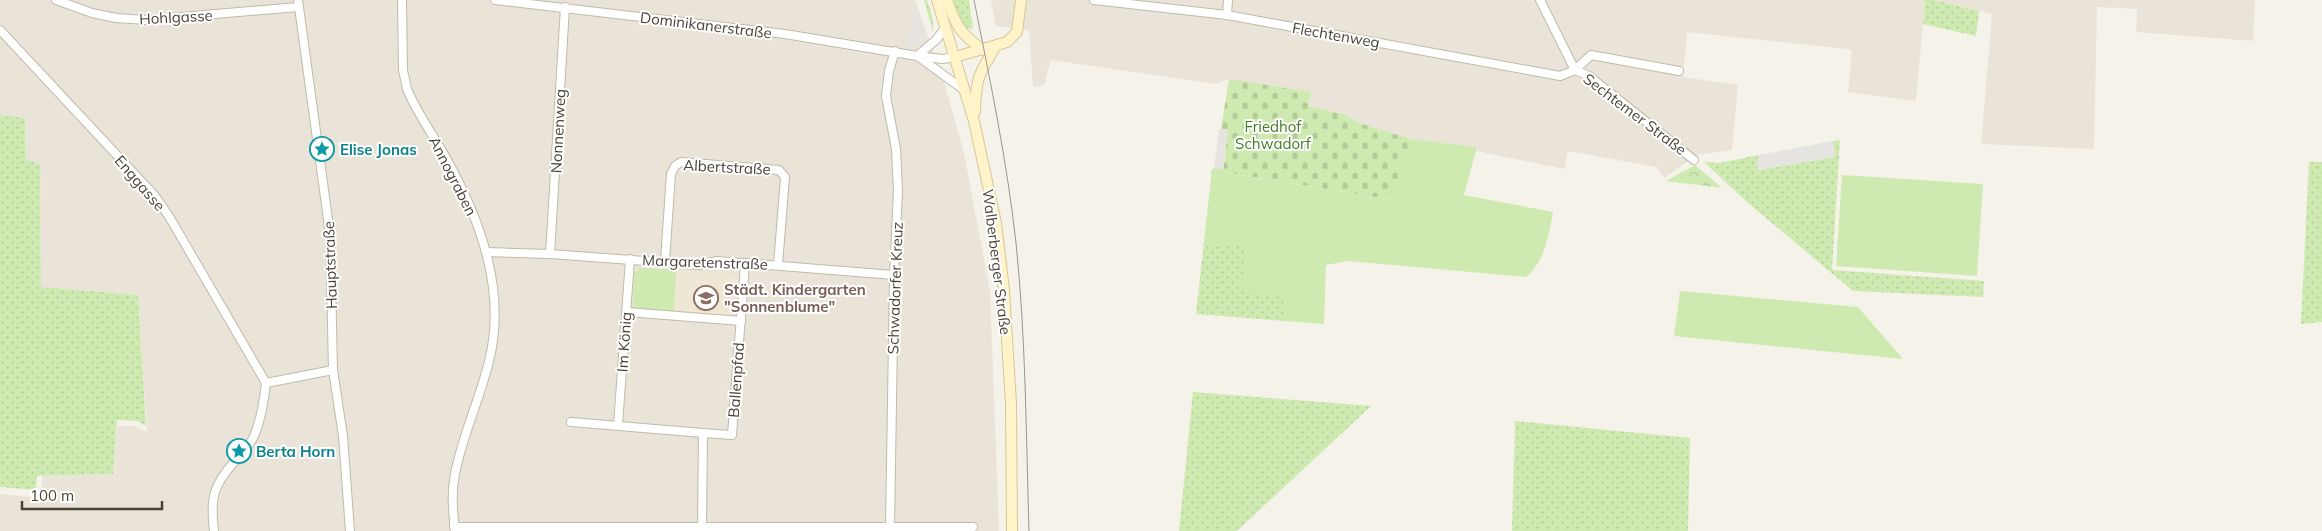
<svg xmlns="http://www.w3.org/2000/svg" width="2322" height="531" font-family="Mulish,sans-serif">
<defs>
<pattern id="grass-dots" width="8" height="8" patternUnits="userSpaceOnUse" patternTransform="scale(1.25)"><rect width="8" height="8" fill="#cfeab1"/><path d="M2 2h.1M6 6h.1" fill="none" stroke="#b3ca99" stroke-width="1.8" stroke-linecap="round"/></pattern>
<pattern id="forest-crowns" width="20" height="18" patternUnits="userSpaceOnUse" patternTransform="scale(1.25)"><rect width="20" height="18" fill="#cfeab1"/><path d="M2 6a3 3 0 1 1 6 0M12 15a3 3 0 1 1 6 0" fill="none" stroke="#b3ca99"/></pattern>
<pattern id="cemetery-stones" width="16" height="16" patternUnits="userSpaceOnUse" patternTransform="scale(1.25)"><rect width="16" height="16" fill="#cfeab1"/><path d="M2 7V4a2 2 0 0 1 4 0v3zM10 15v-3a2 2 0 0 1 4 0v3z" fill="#b3ca99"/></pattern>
</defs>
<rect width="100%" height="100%" fill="#f5f2e9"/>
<g fill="#e9e4d7">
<path d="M 0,0 L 915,0 L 944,82 L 964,153 L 990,291 L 999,531 L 0,531 L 0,494 L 42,498 L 42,476 L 113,474 L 117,426 L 134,426 L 147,432 L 138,295 L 41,287 L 40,164 L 26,160 L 25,118 L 0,115 Z"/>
<path d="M 991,0 L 1925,0 L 1916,101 L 1848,92 L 1852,51 L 1847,49 L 1687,32 L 1683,77 L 1738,85 L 1732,150 L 1697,155 L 1664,178 L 1656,167 L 1568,151 L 1564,169 L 1476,151 L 1477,147 L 1411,139 L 1359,123 L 1344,114 L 1308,106 L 1311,93 L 1229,79 L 1216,84 L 1051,60 L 1044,85 L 1033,87 L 1029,30 L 996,26 Z"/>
<path d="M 1934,0 L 2255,0 L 2253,41 L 2136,32 L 2137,9 L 2097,7 L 2094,149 L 1981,144 L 1992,14 Z"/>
</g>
<path fill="#eee7d3" d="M 676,270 L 734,274 L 737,276 L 739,283 L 736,316 L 674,312 Z"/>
<g fill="url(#grass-dots)">
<path d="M 924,0 L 927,0 C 931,11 934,21 933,32 Z"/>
<path d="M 953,0 L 969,0 L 973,29 L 964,27 Z"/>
<path d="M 1925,0 L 1934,0 L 1979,11 L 1976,36 L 1923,24 Z"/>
<path d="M 0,115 L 25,118 L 26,160 L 40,164 L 41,287 L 138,295 L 146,426 L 138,421 L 117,420 L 113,474 L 37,476 L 36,490 L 0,487 Z"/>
<path d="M 1840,140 L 1832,270 L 1984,281 L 1983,297 L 1853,291 L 1747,202 L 1704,162 L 1720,163 L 1758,155 L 1758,170 L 1835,157 L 1833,141 Z"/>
<path d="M 2309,162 L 2322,162 L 2322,322 L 2301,324 Z"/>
<path d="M 1214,168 L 1223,169 L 1223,172 L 1213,172 L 1246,247 L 1286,295 L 1284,321 L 1196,314 L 1212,169 Z"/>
<path d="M 1193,392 L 1371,406 L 1237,531 L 1179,531 Z"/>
<path d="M 1515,421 L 1690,438 L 1688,531 L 1512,531 Z"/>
</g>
<path fill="url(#forest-crowns)" d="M 1695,165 L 1722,188 L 1666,181 Z"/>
<path fill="url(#cemetery-stones)" d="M 1229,79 L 1311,92 L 1308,106 L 1344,114 L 1359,123 L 1411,139 L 1392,200 L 1223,172 L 1228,130 L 1221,129 Z"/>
<g fill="#cfeab1">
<path d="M 1411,139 L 1477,147 L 1464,195 L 1553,212 C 1549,234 1545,262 1526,277 L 1348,261 L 1326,265 L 1324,324 L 1284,321 L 1286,295 L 1241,292 L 1246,247 L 1204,243 L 1213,172 L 1223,172 L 1391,200 Z"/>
<path d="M 1842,175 L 1983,184 L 1977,276 L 1836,266 Z"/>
<path d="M 641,268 L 676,270 L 674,312 L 633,309 L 634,273 Z"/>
<path d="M 1680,291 L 1858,307 L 1903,359 L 1674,336 Z"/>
</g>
<g fill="#e6e4e1">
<path d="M 919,12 L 928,38 L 922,44 L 909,45 L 912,14 Z"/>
<path d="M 1219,129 L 1228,130 L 1223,169 L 1214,168 Z"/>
<path d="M 1833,141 L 1835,157 L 1757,170 L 1758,155 Z"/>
</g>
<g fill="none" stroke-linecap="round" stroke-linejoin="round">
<defs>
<g id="street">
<path d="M 56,0 L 92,13 L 116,18 L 146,20 L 298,7"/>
<path d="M 298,0 L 330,234 L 333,370 L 343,436 L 350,531"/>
<path d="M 402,0 L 403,70 L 407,89 C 417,113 433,135 446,158 C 480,219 507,291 489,361 C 480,399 462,436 455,474 C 451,493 453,512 455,531"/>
<path d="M 495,0 L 785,34 L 917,56 L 943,59 L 955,57"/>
<path d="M 1094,0 L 1227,15 L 1560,76 L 1575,70 L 1591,55 L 1679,71"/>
<path d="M 1540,0 L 1575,70 L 1589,76 L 1694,160"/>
<path d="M 1227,15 L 1228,0"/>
<path d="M 0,30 L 155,196 L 170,218 L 266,383"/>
<path d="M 917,56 L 936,40 L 945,28"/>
<path d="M 919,57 L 964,90"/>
<path d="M 486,252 L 550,254 L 699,265 L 717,261 L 894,275"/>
<path d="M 550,254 L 565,7"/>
<path d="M 665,261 L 671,174 L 675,166 L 681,162 L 779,170 L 785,177 L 778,265"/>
<path d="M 627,312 L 741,321"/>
<path d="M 266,383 L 333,370"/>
<path d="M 571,422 L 703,433"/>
<path d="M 618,425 L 630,259"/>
<path d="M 454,527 L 973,527"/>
<path d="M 702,527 L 703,433 L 732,435 L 745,263"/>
<path d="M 890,528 L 894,275 L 898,191 L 896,149 L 886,96 L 889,71 L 895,51"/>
<path d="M 214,531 C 210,499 213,485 235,461 C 242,453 250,445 254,436 C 261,420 264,401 266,383"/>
</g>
<g id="secondary">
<path d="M 937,0 L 974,121 L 996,223 L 1004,290 L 1011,403 L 1012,531"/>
<path d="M 947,0 C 956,26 961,34 983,50"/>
<path d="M 955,57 L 1007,42 L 1017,32 L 1021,0"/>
<path d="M 975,112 C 976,78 978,75 996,46"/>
</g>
</defs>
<use href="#street" stroke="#c1baab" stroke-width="10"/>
<use href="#secondary" stroke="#d6c798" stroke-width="12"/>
<use href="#street" stroke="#fff" stroke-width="8"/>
<use href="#secondary" stroke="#fff4c9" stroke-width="10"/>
<path stroke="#989898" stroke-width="1" d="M 974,0 C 990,80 1007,161 1016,243 C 1026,339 1026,435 1029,531"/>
</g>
<defs>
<symbol id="sight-ring" viewBox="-11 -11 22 22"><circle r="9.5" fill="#fff" stroke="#0f9aa8" stroke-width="1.5"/><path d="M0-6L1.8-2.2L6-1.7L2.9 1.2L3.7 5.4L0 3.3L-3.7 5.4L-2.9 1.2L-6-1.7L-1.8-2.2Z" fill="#0f9aa8"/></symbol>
<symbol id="school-ring" viewBox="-11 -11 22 22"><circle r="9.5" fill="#fff" stroke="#8d6e63" stroke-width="1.5"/><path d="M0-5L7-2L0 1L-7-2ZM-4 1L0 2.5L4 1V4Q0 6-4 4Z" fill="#8d6e63"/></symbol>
</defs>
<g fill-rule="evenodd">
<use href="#sight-ring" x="308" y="135" width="28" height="28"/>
<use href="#school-ring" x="692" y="284" width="28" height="28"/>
<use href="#sight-ring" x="225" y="437" width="28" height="28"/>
</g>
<g text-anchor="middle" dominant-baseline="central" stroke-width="4" stroke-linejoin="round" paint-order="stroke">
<g font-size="15" fill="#494237" stroke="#fff">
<text transform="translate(176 17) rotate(-3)">Hohlgasse</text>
<text transform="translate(706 25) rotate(7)">Dominikanerstraße</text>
<text transform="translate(1336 35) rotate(10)">Flechtenweg</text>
<text transform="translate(1635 114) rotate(37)">Sechtemer Straße</text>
<text transform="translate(558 131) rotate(-87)">Nonnenweg</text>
<text transform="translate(727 167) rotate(3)">Albertstraße</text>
<text transform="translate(453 176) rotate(63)">Annograben</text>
<text transform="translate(140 183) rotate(49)">Enggasse</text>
<text transform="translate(705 262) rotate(2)">Margaretenstraße</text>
<text transform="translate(997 262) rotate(83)">Walberberger Straße</text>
<text transform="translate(330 265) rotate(-92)">Hauptstraße</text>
<text transform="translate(895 288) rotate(-88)">Schwadorfer Kreuz</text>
<text transform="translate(624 342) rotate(-86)">Im König</text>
<text transform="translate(736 380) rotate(-86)">Ballenpfad</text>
</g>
<g font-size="15" fill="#457e27" stroke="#fff">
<text x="1273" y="126">Friedhof<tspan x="1273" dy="17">Schwadorf</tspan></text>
</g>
<g font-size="15" font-weight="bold" fill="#0d838f" stroke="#fff" text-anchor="start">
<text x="340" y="149">Elise Jonas</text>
<text x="256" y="451">Berta Horn</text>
</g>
<g font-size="15" font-weight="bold" fill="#785e54" stroke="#fff" text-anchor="start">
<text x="724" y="289">Städt. Kindergarten<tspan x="724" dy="17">"Sonnenblume"</tspan></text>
</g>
</g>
<path d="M22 501v8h140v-8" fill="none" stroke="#494237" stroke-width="2.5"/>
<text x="30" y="501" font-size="15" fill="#494237" stroke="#ffffff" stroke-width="4" paint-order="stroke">100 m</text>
</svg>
